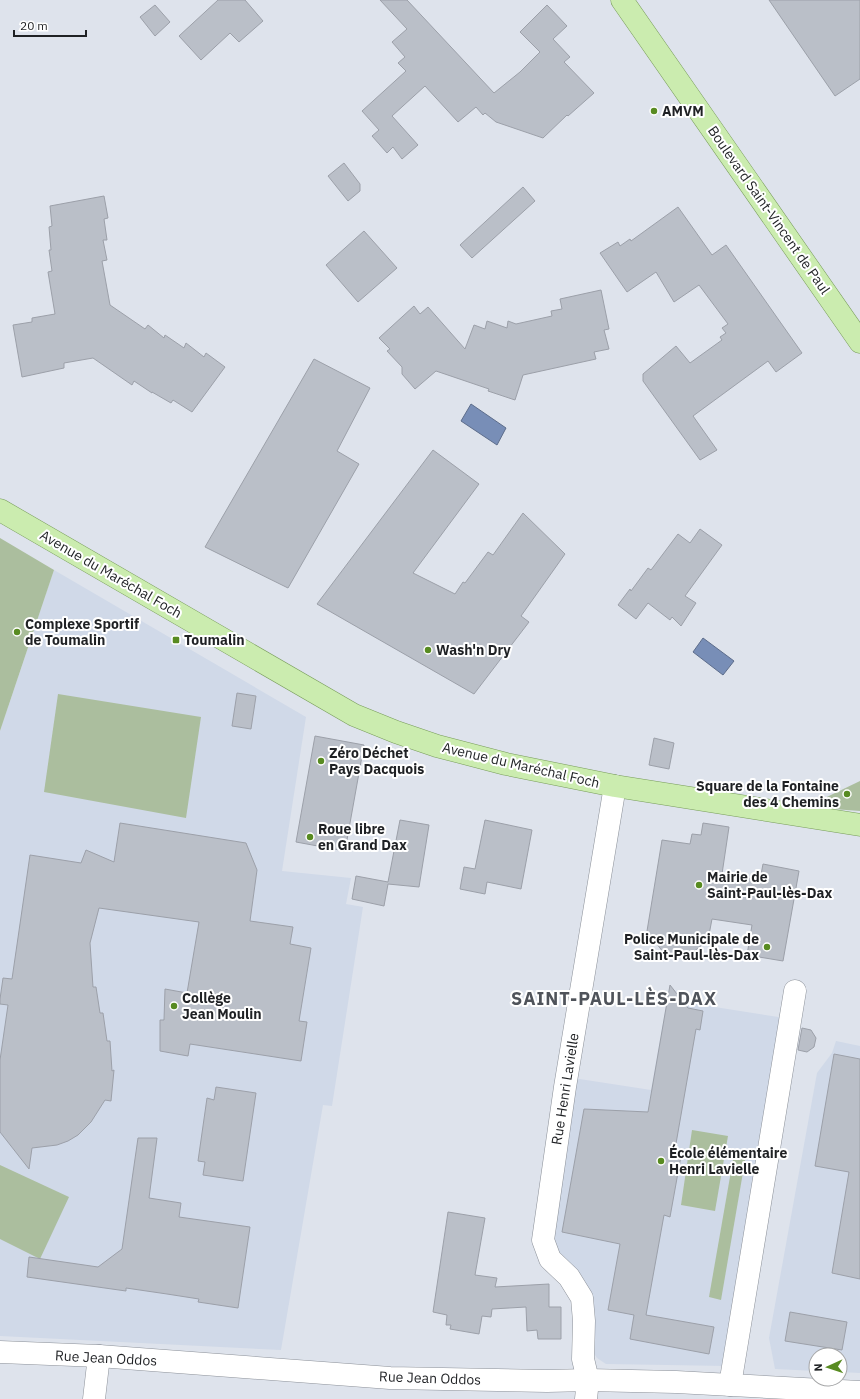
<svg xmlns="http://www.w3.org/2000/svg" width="860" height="1399" font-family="'IBM Plex Sans',sans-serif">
<rect width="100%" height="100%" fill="#dee3ec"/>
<g fill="#d0d9e8">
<path d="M 54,570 L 306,717 L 282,871 L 351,878 L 346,904 L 363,907 L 332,1106 L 323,1105 L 281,1350 L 0,1336 L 0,731 Z"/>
<path d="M 668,994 L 672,994 L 683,1002 L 785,1018 L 727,1366 L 606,1364 L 597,1358 L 593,1352 L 574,1275 L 550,1239 L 573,1078 L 651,1090 Z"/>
<path d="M 836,1041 L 860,1046 L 860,1373 L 840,1372 L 840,1355 L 816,1355 L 816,1371 L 775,1369 L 769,1338 L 817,1073 L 832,1053 Z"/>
</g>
<g fill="#abbe9e">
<path d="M 0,538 L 54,570 L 0,731 Z"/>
<path d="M 58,694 L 201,717 L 186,818 L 44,792 Z"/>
<path d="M 860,781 L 860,811 L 806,807 Z"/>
<path d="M 692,1130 L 728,1136 L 715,1211 L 681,1205 Z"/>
<path d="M 734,1154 L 746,1155 L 721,1300 L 709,1297 Z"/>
<path d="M 0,1165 L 69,1197 L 40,1259 L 0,1239 Z"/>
</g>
<g fill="#788eb7" stroke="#5d6d8b">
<path d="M 471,404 L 506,428 L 497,445 L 461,421 Z"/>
<path d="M 703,638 L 734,661 L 723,675 L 693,652 Z"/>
</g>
<g fill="#babfc8" stroke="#9ca0a9">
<path d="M 218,0 L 245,0 L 263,21 L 239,42 L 230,33 L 201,60 L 179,36 Z"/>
<path d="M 380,0 L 407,0 L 494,93 L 520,72 L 540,52 L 520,32 L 547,5 L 567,26 L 553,39 L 570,57 L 564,62 L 594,93 L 568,116 L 567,115 L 543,138 L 496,122 L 485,113 L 483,115 L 476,107 L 458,122 L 425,86 L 392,116 L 418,145 L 402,159 L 393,147 L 387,153 L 372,136 L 379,130 L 362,111 L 406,71 L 398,63 L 405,57 L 392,42 L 407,29 Z"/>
<path d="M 769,0 L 860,0 L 860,79 L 835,96 Z"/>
<path d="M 155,5 L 170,22 L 155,36 L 140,17 Z"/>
<path d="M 344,163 L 360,184 L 360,191 L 348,201 L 328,176 Z"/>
<path d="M 523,187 L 535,201 L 472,258 L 460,245 Z"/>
<path d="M 104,196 L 108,218 L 104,219 L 107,240 L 103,240 L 107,260 L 102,261 L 110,305 L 145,329 L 148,325 L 164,338 L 165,335 L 184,348 L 186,343 L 204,357 L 206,353 L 225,367 L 192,412 L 173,400 L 171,403 L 152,392 L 152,393 L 134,381 L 132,385 L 93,358 L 64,363 L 64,368 L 22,377 L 13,325 L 32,322 L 32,318 L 55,314 L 48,272 L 52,271 L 49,250 L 51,250 L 49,227 L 52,226 L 50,206 Z"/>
<path d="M 678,207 L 712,255 L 726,245 L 802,353 L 776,372 L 768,361 L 693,416 L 717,450 L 700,460 L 643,381 L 643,374 L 676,346 L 690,363 L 722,340 L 720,337 L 726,333 L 722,328 L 728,324 L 699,285 L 674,302 L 656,272 L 627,292 L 600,253 L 618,242 L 620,246 L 630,239 L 631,241 Z"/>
<path d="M 364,231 L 397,268 L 358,302 L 326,265 Z"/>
<path d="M 601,290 L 609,329 L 604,330 L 609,349 L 594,352 L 596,359 L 523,375 L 515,400 L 488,391 L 489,389 L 436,371 L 415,389 L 402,374 L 402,367 L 387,351 L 390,349 L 379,338 L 414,306 L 420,314 L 428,307 L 465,349 L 474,325 L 485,329 L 487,321 L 507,328 L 508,321 L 516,324 L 552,316 L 551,311 L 562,309 L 560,299 Z"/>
<path d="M 314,359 L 370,388 L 337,451 L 359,464 L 288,588 L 205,547 Z"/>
<path d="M 433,450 L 479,484 L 413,573 L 455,594 L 463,582 L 465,583 L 488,552 L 493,555 L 523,513 L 565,554 L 521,616 L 529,622 L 474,694 L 317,604 Z"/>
<path d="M 700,529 L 722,545 L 685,596 L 696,603 L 681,626 L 672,617 L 670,620 L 648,603 L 636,619 L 618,605 L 630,589 L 631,591 L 648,568 L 651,570 L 678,534 L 690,543 Z"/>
<path d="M 237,693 L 256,696 L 251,729 L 232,726 Z"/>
<path d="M 315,736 L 364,745 L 345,851 L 296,842 Z"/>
<path d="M 654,738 L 674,743 L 669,769 L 649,765 Z"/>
<path d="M 400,820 L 429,825 L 419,887 L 388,884 L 384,906 L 352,899 L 356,876 L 388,882 Z"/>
<path d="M 485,820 L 532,830 L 521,889 L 487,882 L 485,894 L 460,889 L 464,867 L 475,869 Z"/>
<path d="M 120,823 L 246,843 L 257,870 L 250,921 L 293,927 L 290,944 L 311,948 L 299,1021 L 307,1022 L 301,1061 L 190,1044 L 188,1056 L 160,1051 L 160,1020 L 164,1020 L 165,989 L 187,993 L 199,922 L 99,908 L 90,943 L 93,987 L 96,987 L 100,1013 L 103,1013 L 107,1041 L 110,1041 L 112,1071 L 114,1070 L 111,1101 L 105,1100 L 91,1122 L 78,1135 L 68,1141 L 57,1145 L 32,1148 L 29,1169 L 0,1132 L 0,1060 L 8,1005 L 0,1004 L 0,999 L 3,978 L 12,979 L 30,855 L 81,863 L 86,850 L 114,862 Z"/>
<path d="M 703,823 L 729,827 L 722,874 L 760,880 L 763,864 L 799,871 L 783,961 L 747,955 L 752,925 L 712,919 L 708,940 L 692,953 L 681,957 L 674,957 L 663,952 L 647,931 L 662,840 L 690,844 L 692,834 L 701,835 Z"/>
<path d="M 670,985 L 688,1008 L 703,1011 L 700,1030 L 696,1029 L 674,1155 L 681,1156 L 670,1217 L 664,1215 L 646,1315 L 714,1327 L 709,1354 L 630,1339 L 634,1315 L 608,1310 L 620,1244 L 562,1232 L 584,1109 L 648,1112 Z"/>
<path d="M 802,1028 L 811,1030 L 816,1038 L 814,1047 L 807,1052 L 798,1050 Z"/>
<path d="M 834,1054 L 860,1059 L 860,1279 L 832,1273 L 849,1172 L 815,1166 Z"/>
<path d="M 216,1087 L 256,1093 L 243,1181 L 203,1175 L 205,1162 L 198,1161 L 207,1098 L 214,1100 Z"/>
<path d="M 138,1138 L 157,1138 L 149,1198 L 181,1203 L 179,1217 L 250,1227 L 238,1308 L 198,1302 L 199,1299 L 167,1294 L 126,1288 L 126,1291 L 27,1277 L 29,1257 L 98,1267 L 122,1249 Z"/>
<path d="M 448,1212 L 485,1218 L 475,1275 L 497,1278 L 495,1287 L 549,1284 L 549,1307 L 561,1307 L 561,1339 L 538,1339 L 537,1330 L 527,1331 L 526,1307 L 492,1309 L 491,1317 L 482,1316 L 479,1334 L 450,1329 L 451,1325 L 446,1325 L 447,1315 L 433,1312 Z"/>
<path d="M 790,1312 L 847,1322 L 842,1350 L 785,1341 Z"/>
</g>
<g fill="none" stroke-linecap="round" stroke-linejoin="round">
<defs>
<g id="minor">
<path d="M 0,1352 L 99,1356 L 390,1378 L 547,1381 L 588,1380 L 676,1382 L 860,1392"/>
<path d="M 730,1385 L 795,991"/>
<path d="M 94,1399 L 99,1356"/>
<path d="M 586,1399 L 588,1380 L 583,1359 L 584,1321 L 582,1298 L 569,1277 L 550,1259 L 543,1240 L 565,1087 L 615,786"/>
</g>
<g id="major">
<path d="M 622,0 L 860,342"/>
<path d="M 0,510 L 354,715 L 396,732 L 437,746 L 506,764 L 615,786 L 860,825"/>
</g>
</defs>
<use href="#minor" stroke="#8c9199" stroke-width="23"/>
<use href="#major" stroke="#789c5b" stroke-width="23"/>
<use href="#minor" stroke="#fff" stroke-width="22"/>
<use href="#major" stroke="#cbecaf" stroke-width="22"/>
</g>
<g fill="#588b21" stroke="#fff" stroke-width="1.5">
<circle cx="654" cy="111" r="4"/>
<circle cx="17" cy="632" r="4"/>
<rect x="172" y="636" width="8" height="8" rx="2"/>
<circle cx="428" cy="650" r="4"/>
<circle cx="321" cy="761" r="4"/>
<circle cx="847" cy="794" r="4"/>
<circle cx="310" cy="837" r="4"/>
<circle cx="699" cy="885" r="4"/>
<circle cx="767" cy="947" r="4"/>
<circle cx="174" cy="1006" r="4"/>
<circle cx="661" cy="1161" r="4"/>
</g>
<g text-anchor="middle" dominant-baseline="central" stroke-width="4" stroke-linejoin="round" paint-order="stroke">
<g font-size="14" font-weight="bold" fill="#1f2124" stroke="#fff" text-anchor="start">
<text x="662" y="111">AMVM</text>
<text x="25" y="624">Complexe Sportif<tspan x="25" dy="16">de Toumalin</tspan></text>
<text x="184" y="640">Toumalin</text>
<text x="436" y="650">Wash'n Dry</text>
<text x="329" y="753">Zéro Déchet<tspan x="329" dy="16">Pays Dacquois</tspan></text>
<text x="839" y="786" text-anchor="end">Square de la Fontaine<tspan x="839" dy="16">des 4 Chemins</tspan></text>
<text x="318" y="829">Roue libre<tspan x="318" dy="16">en Grand Dax</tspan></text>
<text x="707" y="877">Mairie de<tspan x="707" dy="16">Saint-Paul-lès-Dax</tspan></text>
<text x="759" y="939" text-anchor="end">Police Municipale de<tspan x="759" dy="16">Saint-Paul-lès-Dax</tspan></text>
<text x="182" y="998">Collège<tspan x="182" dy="16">Jean Moulin</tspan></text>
<text x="669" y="1153">École élémentaire<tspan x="669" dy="16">Henri Lavielle</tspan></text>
</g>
<g font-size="14" fill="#1f2124" stroke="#fff">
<text transform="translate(769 210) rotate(55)">Boulevard Saint-Vincent de Paul</text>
<text transform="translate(111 574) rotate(30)">Avenue du Maréchal Foch</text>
<text transform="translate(521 765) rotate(13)">Avenue du Maréchal Foch</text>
<text transform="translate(565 1089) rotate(-81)">Rue Henri Lavielle</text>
<text transform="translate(106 1358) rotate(3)">Rue Jean Oddos</text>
<text transform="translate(430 1378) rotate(2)">Rue Jean Oddos</text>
</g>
<g font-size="18" font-weight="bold" letter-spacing="1" fill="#4f535a" stroke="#fff">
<text x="614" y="998">SAINT-PAUL-LÈS-DAX</text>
</g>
</g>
<g transform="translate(828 1367) rotate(267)"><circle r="19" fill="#ffffff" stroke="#a5a6a7"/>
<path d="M0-3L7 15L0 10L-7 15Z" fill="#588b21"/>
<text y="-6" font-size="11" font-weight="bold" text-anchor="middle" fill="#1f2124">N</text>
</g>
<path d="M14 30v6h72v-6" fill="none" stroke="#1f2124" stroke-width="2"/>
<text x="20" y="30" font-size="12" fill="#1f2124" stroke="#ffffff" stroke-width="3" paint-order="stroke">20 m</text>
</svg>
